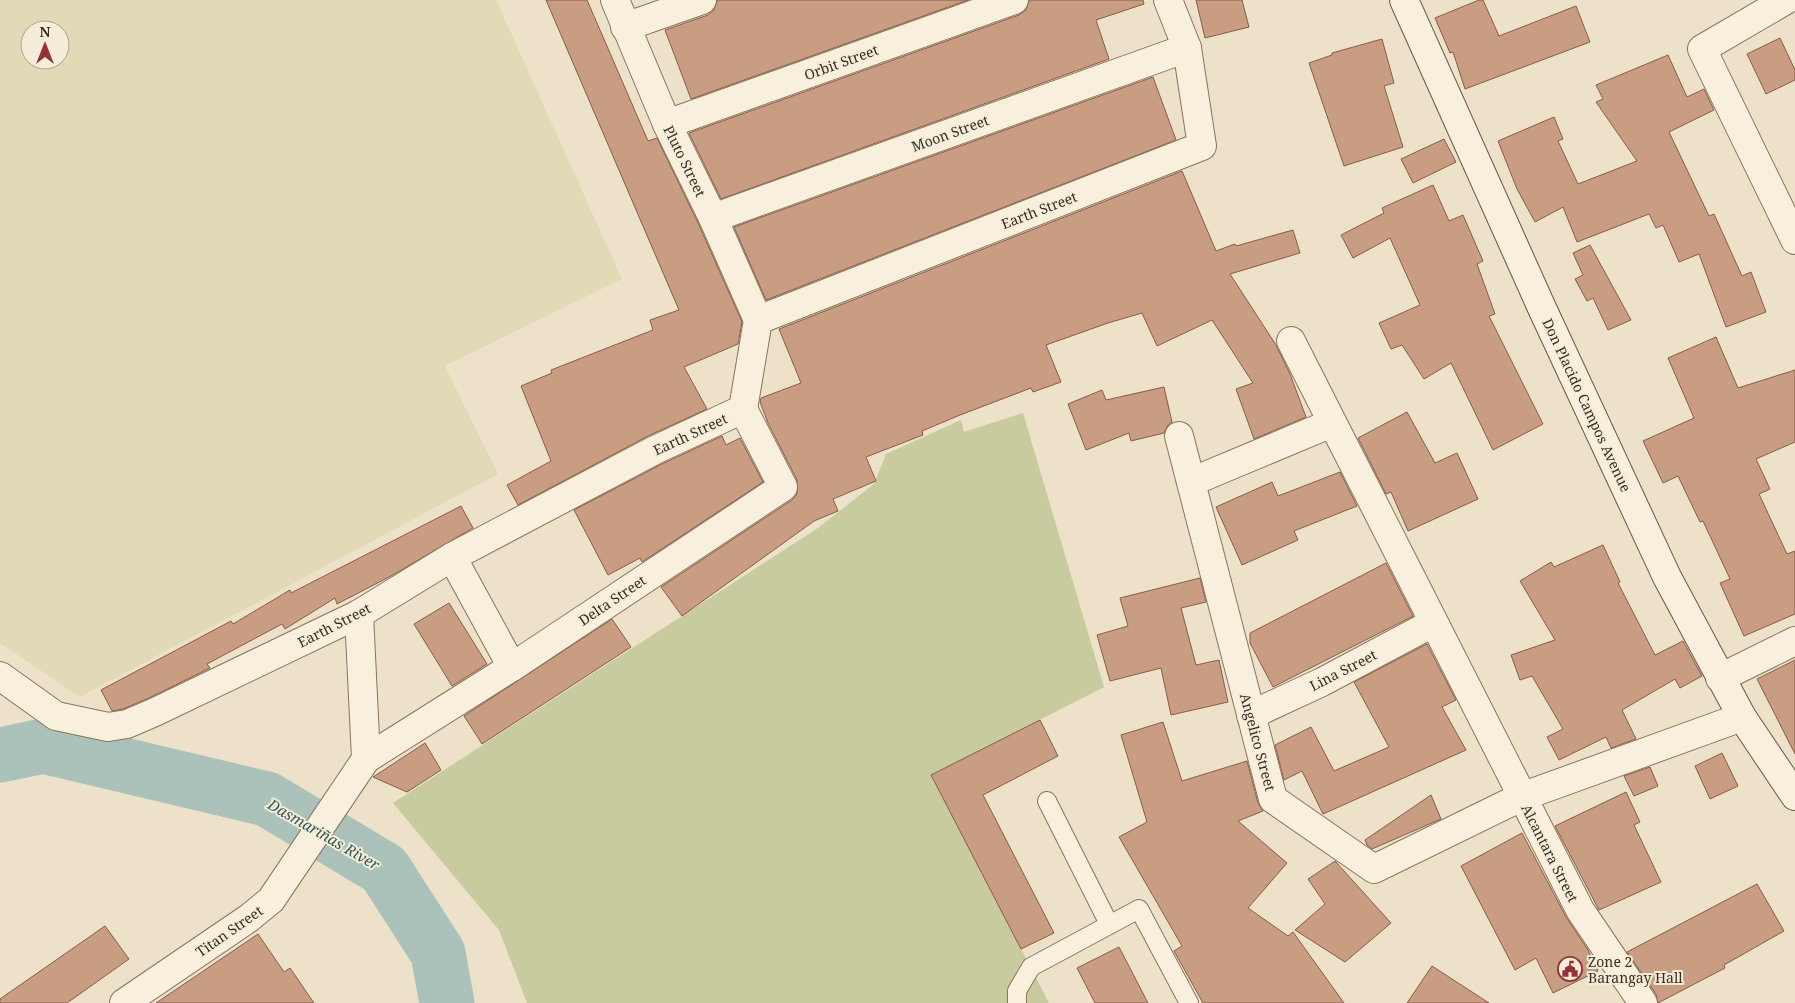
<svg xmlns="http://www.w3.org/2000/svg" width="1795" height="1003" font-family="'Noto Serif',serif">
<rect width="100%" height="100%" fill="#ede1ca"/>
<path fill="#e2dab7" fill-rule="evenodd" d="M 0,0 L 496,0 L 622,279 L 445,366 L 498,474 L 80,697 L 0,643 ZM 30,30 L 60,30 L 60,60 L 30,60 Z"/>
<path fill="#c7cb9e" d="M 1023,413 L 1104,687 L 932,775 L 1049,1003 L 527,1003 L 499,930 L 393,803 L 818,528 L 874,484 L 886,454 L 961,420 L 964,432 Z"/>
<g fill="none" stroke-linecap="round" stroke-linejoin="round">
<path stroke="#aac2ba" stroke-width="55" d="M 0,755 L 43,746 L 267,799 L 384,869 L 438,953 L 447,1003"/>
</g>
<g fill="#c99d82" stroke="#875d46">
<path d="M 546,0 L 587,0 L 648,141 L 657,138 L 699,225 L 742,322 L 738,344 L 684,367 L 707,409 L 648,436 L 518,505 L 507,485 L 551,461 L 521,386 L 552,373 L 551,370 L 653,330 L 650,320 L 679,310 Z"/>
<path d="M 717,0 L 968,0 L 691,99 L 665,30 L 708,15 L 714,10 Z"/>
<path d="M 1029,0 L 1143,0 L 1144,4 L 1096,20 L 1109,59 L 721,199 L 689,133 L 1019,15 L 1026,10 Z"/>
<path d="M 1196,0 L 1242,0 L 1249,27 L 1205,38 Z"/>
<path d="M 1479,0 L 1483,0 L 1499,36 L 1576,6 L 1590,42 L 1465,89 L 1453,52 L 1450,53 L 1435,18 Z"/>
<path d="M 1780,38 L 1795,70 L 1795,80 L 1766,94 L 1747,54 Z"/>
<path d="M 1382,39 L 1394,83 L 1384,86 L 1403,147 L 1344,166 L 1309,63 L 1332,55 L 1332,53 Z"/>
<path d="M 1668,55 L 1687,97 L 1704,89 L 1714,110 L 1669,132 L 1709,216 L 1714,214 L 1742,276 L 1751,272 L 1766,312 L 1726,327 L 1699,254 L 1679,262 L 1663,225 L 1656,228 L 1649,214 L 1577,242 L 1563,207 L 1535,222 L 1517,189 L 1498,141 L 1554,117 L 1563,139 L 1558,141 L 1578,184 L 1637,161 L 1596,102 L 1603,99 L 1596,85 Z"/>
<path d="M 1153,77 L 1176,140 L 766,300 L 734,227 Z"/>
<path d="M 1444,139 L 1456,162 L 1413,183 L 1401,159 Z"/>
<path d="M 1182,171 L 1216,251 L 1235,244 L 1236,246 L 1293,230 L 1300,253 L 1230,274 L 1276,345 L 1290,374 L 1306,417 L 1254,439 L 1236,389 L 1253,383 L 1212,320 L 1157,346 L 1142,313 L 1108,323 L 1046,345 L 1061,382 L 1033,392 L 1031,388 L 960,415 L 922,431 L 923,435 L 866,457 L 876,481 L 833,499 L 838,511 L 814,521 L 682,616 L 661,587 L 792,500 L 797,494 L 797,480 L 768,423 L 760,402 L 761,398 L 801,383 L 779,329 Z"/>
<path d="M 1433,185 L 1449,221 L 1463,215 L 1483,261 L 1477,264 L 1495,314 L 1489,316 L 1543,424 L 1493,450 L 1451,363 L 1424,379 L 1402,345 L 1391,349 L 1379,323 L 1420,305 L 1390,238 L 1353,258 L 1341,235 L 1384,213 L 1382,208 Z"/>
<path d="M 1590,245 L 1631,320 L 1608,330 L 1593,298 L 1587,301 L 1575,279 L 1583,275 L 1573,253 Z"/>
<path d="M 1716,337 L 1738,388 L 1795,370 L 1795,442 L 1756,459 L 1770,489 L 1759,494 L 1787,554 L 1795,551 L 1795,614 L 1744,636 L 1720,583 L 1730,579 L 1703,521 L 1700,522 L 1678,476 L 1663,483 L 1643,441 L 1694,418 L 1668,358 Z"/>
<path d="M 1164,387 L 1172,422 L 1168,425 L 1164,433 L 1131,441 L 1129,433 L 1086,450 L 1068,404 L 1102,390 L 1106,400 Z"/>
<path d="M 1407,412 L 1435,463 L 1457,453 L 1478,499 L 1408,531 L 1391,492 L 1386,494 L 1358,438 Z"/>
<path d="M 722,436 L 726,445 L 740,438 L 763,482 L 642,562 L 640,558 L 608,575 L 574,510 L 662,464 Z"/>
<path d="M 1340,472 L 1357,506 L 1294,531 L 1298,540 L 1242,565 L 1216,507 L 1272,482 L 1278,496 Z"/>
<path d="M 461,506 L 473,528 L 391,576 L 337,604 L 335,598 L 285,629 L 282,624 L 207,664 L 210,668 L 149,698 L 123,709 L 112,711 L 101,690 L 231,621 L 233,624 L 290,590 L 291,593 Z"/>
<path d="M 1603,545 L 1620,582 L 1618,583 L 1655,655 L 1683,641 L 1702,676 L 1680,688 L 1675,679 L 1622,710 L 1636,739 L 1611,748 L 1606,737 L 1559,760 L 1547,737 L 1563,729 L 1532,676 L 1520,680 L 1511,655 L 1555,640 L 1520,581 L 1551,562 L 1554,567 Z"/>
<path d="M 1386,563 L 1413,616 L 1273,687 L 1250,643 L 1250,633 Z"/>
<path d="M 1200,578 L 1206,602 L 1181,608 L 1196,665 L 1219,660 L 1228,702 L 1171,715 L 1161,668 L 1110,681 L 1097,635 L 1128,626 L 1120,598 Z"/>
<path d="M 449,603 L 487,664 L 452,686 L 414,624 Z"/>
<path d="M 612,619 L 631,647 L 482,744 L 464,716 Z"/>
<path d="M 1427,644 L 1456,700 L 1442,707 L 1466,750 L 1323,814 L 1302,771 L 1284,780 L 1275,745 L 1311,727 L 1334,771 L 1389,747 L 1354,682 Z"/>
<path d="M 1795,660 L 1795,754 L 1757,679 Z"/>
<path d="M 1040,720 L 1058,756 L 983,795 L 1054,933 L 1021,949 L 931,775 Z"/>
<path d="M 1163,722 L 1182,781 L 1247,761 L 1258,803 L 1263,811 L 1238,821 L 1287,863 L 1248,908 L 1288,936 L 1293,932 L 1344,1003 L 1203,1003 L 1174,951 L 1182,946 L 1119,837 L 1147,822 L 1121,735 Z"/>
<path d="M 425,743 L 441,770 L 407,792 L 373,777 Z"/>
<path d="M 1722,753 L 1738,786 L 1710,799 L 1695,766 Z"/>
<path d="M 1650,767 L 1658,786 L 1634,796 L 1624,776 Z"/>
<path d="M 1626,792 L 1640,822 L 1634,825 L 1661,882 L 1599,910 L 1555,826 Z"/>
<path d="M 1431,795 L 1441,819 L 1372,849 L 1367,845 L 1365,840 Z"/>
<path d="M 1522,833 L 1566,917 L 1588,950 L 1598,971 L 1553,993 L 1536,958 L 1515,970 L 1461,866 Z"/>
<path d="M 1335,861 L 1391,923 L 1345,962 L 1295,930 L 1325,904 L 1308,879 Z"/>
<path d="M 1757,884 L 1784,931 L 1724,965 L 1725,968 L 1658,1003 L 1656,994 L 1627,952 Z"/>
<path d="M 105,926 L 129,959 L 67,1003 L 0,1003 L 0,999 Z"/>
<path d="M 258,934 L 284,972 L 290,968 L 314,1003 L 156,1003 Z"/>
<path d="M 1119,947 L 1148,1003 L 1095,1003 L 1077,968 Z"/>
<path d="M 1432,966 L 1489,1003 L 1407,1003 Z"/>
</g>
<g fill="none" stroke-linecap="round" stroke-linejoin="round">
<defs>
<g id="lane">
<path d="M 1047,801 L 1109,924"/>
<path d="M 1017,1003 L 1017,991 L 1031,967 L 1139,909 L 1189,1003"/>
</g>
<g id="street">
<path d="M 615,0 L 667,124 L 713,218 L 758,320"/>
<path d="M 1786,0 L 1702,49 L 1795,240"/>
<path d="M 625,27 L 702,0"/>
<path d="M 667,124 L 1014,0"/>
<path d="M 713,218 L 1187,48"/>
<path d="M 758,320 L 1202,146 L 1187,48 L 1168,0"/>
<path d="M 1291,341 L 1580,910 L 1643,1003"/>
<path d="M 1179,436 L 1273,799 L 1374,869 L 1521,797 L 1742,717"/>
<path d="M 1191,482 L 1332,423"/>
<path d="M 452,557 L 512,667"/>
<path d="M 0,676 L 56,716 L 108,727 L 127,724 L 155,712 L 359,614 L 452,557 L 655,450 L 743,409 L 758,320"/>
<path d="M 1720,678 L 1795,641"/>
<path d="M 1251,715 L 1322,682 L 1433,623"/>
<path d="M 366,759 L 512,667 L 783,487 L 743,409"/>
<path d="M 124,1003 L 249,918 L 271,900 L 366,759 L 359,614"/>
</g>
<path id="secondary" d="M 1404,0 L 1541,306 L 1667,577 L 1742,717 L 1795,796"/>
</defs>
<use href="#lane" stroke="#89745f" stroke-width="20"/>
<use href="#street" stroke="#89745f" stroke-width="30"/>
<use href="#secondary" stroke="#6b5542" stroke-width="30"/>
<use href="#lane" stroke="#f8efdd" stroke-width="18"/>
<use href="#street" stroke="#f8efdd" stroke-width="28"/>
<use href="#secondary" stroke="#f8efdd" stroke-width="28"/>
</g>
<defs>
<symbol id="civic-ring" viewBox="-11 -11 22 22"><circle r="9.5" fill="#f5ecd9" stroke="#953236" stroke-width="1.5"/><path d="M-.6-6.5H3V-4.5H.6V-3L4-1V1h2V6H-6V1h2V-1L-.6-3ZM-1.2 2.5V6h2.4V2.5Z" fill="#953236"/></symbol>
</defs>
<g fill-rule="evenodd">
<use href="#civic-ring" x="1556" y="955" width="28" height="28"/>
</g>
<g text-anchor="middle" dominant-baseline="central" stroke-width="4" stroke-linejoin="round" paint-order="stroke">
<g font-size="14" fill="#3a2d22" stroke="#f5ecd9">
<text transform="translate(841 62) rotate(-20)">Orbit Street</text>
<text transform="translate(950 133) rotate(-20)">Moon Street</text>
<text transform="translate(685 161) rotate(64)">Pluto Street</text>
<text transform="translate(1039 210) rotate(-21)">Earth Street</text>
<text transform="translate(1587 405) rotate(65)">Don Placido Campos Avenue</text>
<text transform="translate(690 434) rotate(-25)">Earth Street</text>
<text transform="translate(612 600) rotate(-34)">Delta Street</text>
<text transform="translate(334 625) rotate(-27)">Earth Street</text>
<text transform="translate(1343 670) rotate(-27)">Lina Street</text>
<text transform="translate(1258 742) rotate(75)">Angelico Street</text>
<text transform="translate(1550 853) rotate(63)">Alcantara Street</text>
<text transform="translate(229 931) rotate(-35)">Titan Street</text>
</g>
<g font-size="14" fill="#3a2d22" stroke="#f5ecd9" text-anchor="start">
<text x="1588" y="961">Zone 2<tspan x="1588" dy="16">Barangay Hall</tspan></text>
</g>
<g font-size="15" font-style="italic" fill="#325955" stroke="#f5ecd9">
<text transform="translate(324 834) rotate(30)">Dasmariñas River</text>
</g>
</g>
<g transform="translate(45 45)"><circle r="24" fill="#f5ecd9" stroke="#aaa090"/>
<path d="M0-4L9 19L0 12L-9 19Z" fill="#953236"/>
<text y="-8" font-size="14" font-weight="bold" text-anchor="middle" fill="#3a2d22">N</text>
</g>
</svg>
